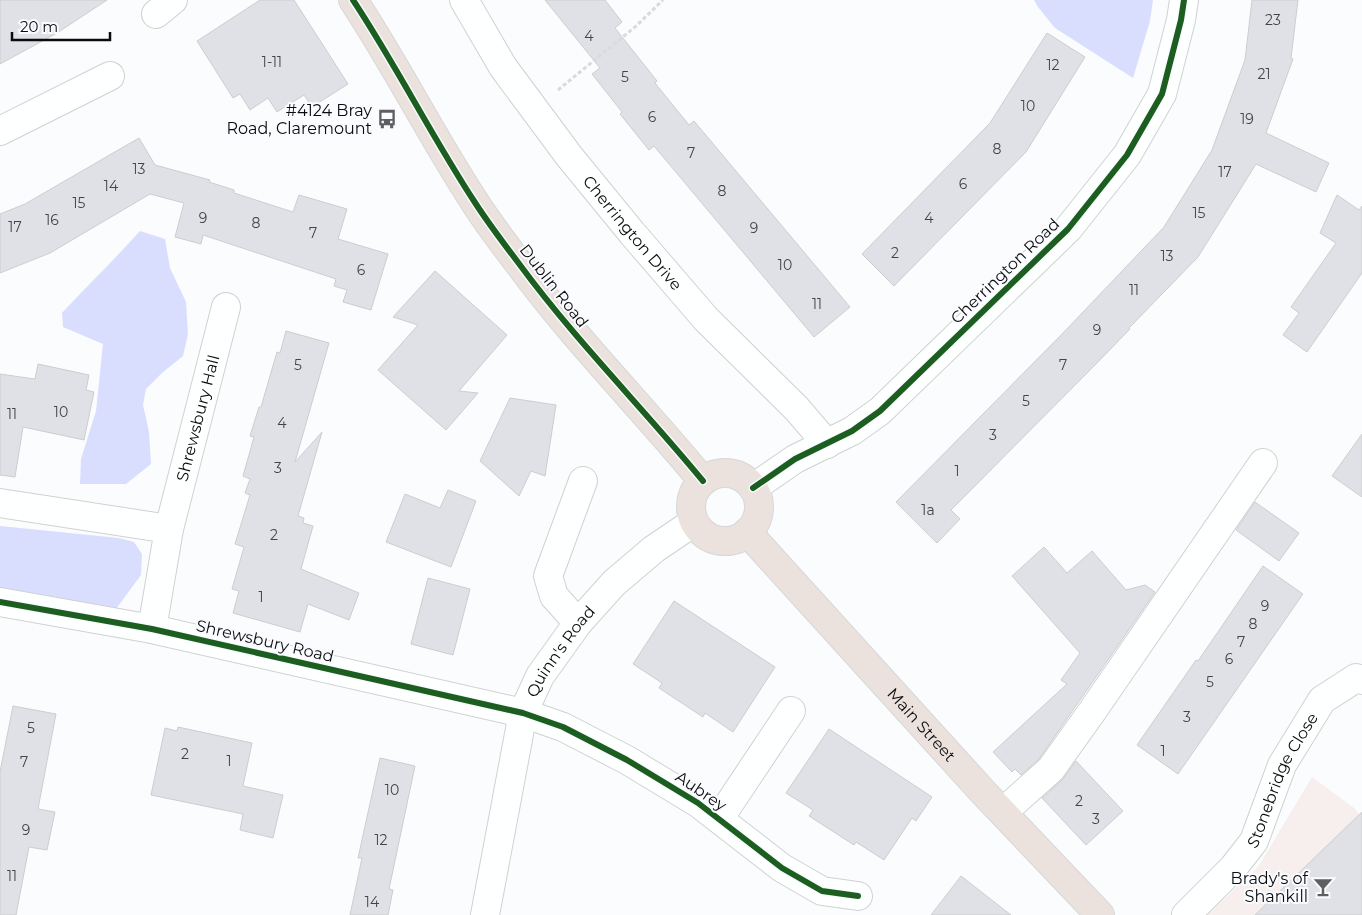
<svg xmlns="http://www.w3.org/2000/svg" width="1362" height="915" font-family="Montserrat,sans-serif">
<rect width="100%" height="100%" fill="#fbfcfe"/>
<path fill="#f7efed" d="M 1312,777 L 1354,808 L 1362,817 L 1362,915 L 1207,915 L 1258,867 Z"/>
<g fill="#d9defe">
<path d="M 1034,0 L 1153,0 L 1150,21 L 1133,78 L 1055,28 L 1038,7 Z"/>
<path d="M 140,231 L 165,239 L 170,268 L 186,302 L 188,334 L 183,356 L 162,373 L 146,389 L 143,405 L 149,432 L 151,464 L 126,484 L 80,484 L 81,459 L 96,411 L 103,344 L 63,327 L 62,313 C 88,285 115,259 140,231 Z"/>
<path d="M 0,526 L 119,538 L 134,542 L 142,554 L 141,575 L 113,613 L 0,591 Z"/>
</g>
<g fill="#e0e1e7" stroke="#cdcdcf">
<path d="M 0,0 L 107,0 L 57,33 L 0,64 Z"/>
<path d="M 260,0 L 294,0 L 348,84 L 312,107 L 304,95 L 277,112 L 268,98 L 250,110 L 240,94 L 233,98 L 197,41 Z"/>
<path d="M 545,0 L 605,0 L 622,22 L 615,28 L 657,81 L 655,83 L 689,125 L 694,121 L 850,307 L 814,337 L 654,146 L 649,150 L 620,114 L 622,112 L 592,74 L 600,68 Z"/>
<path d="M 1252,0 L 1298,0 L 1291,58 L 1293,59 L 1266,133 L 1329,163 L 1316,192 L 1256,164 L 1198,257 L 1129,328 L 1130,329 L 1097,363 L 951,510 L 960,519 L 937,543 L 896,502 L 1064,332 L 1164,227 L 1212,150 L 1245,60 Z"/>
<path d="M 1047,33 L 1085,57 L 1026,152 L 894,286 L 862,254 L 990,123 Z"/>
<path d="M 139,138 L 155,165 L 210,180 L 209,182 L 234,190 L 234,193 L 293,212 L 299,195 L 347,209 L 338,239 L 388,254 L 371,310 L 343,302 L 347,290 L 334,286 L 336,279 L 203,235 L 201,244 L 175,237 L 184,203 L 150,194 L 50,253 L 0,273 L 0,214 L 25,204 Z"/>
<path d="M 1337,195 L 1359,210 L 1362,206 L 1362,273 L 1307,352 L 1283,335 L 1299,313 L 1291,307 L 1336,243 L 1320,233 Z"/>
<path d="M 435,271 L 507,335 L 459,391 L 478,393 L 446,430 L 378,370 L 418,325 L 393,317 Z"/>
<path d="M 286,331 L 329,343 L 295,462 L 322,432 L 298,516 L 304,518 L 303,523 L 313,526 L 301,569 L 359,593 L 349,620 L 308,604 L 300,632 L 233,613 L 239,591 L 232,589 L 244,547 L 235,544 L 250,495 L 245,493 L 250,479 L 243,476 L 254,437 L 250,436 L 259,407 L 261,407 L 277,352 L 280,353 Z"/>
<path d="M 38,364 L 89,375 L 86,390 L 94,392 L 84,440 L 23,427 L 15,477 L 0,475 L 0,374 L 35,379 Z"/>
<path d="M 510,398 L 556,405 L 545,476 L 531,471 L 519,496 L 480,461 Z"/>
<path d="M 1362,434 L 1362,497 L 1332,476 Z"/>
<path d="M 448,490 L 476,501 L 451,567 L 386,542 L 405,494 L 440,508 Z"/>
<path d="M 1255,502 L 1299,533 L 1279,561 L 1236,530 Z"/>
<path d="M 1044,547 L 1067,573 L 1092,551 L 1126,590 L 1145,585 L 1155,592 L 1039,759 L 1021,775 L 1015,769 L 1012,772 L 993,752 L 1067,684 L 1061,680 L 1080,653 L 1012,576 Z"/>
<path d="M 1263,566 L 1303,594 L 1178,774 L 1137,745 L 1196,660 L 1198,661 Z"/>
<path d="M 428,578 L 470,589 L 453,655 L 411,644 Z"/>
<path d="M 674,601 L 775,667 L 733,732 L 705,713 L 703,717 L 659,688 L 662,683 L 633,664 Z"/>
<path d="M 13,706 L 56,714 L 38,809 L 55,812 L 47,850 L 29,847 L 16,915 L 0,915 L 0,772 Z"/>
<path d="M 178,727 L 252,743 L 243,786 L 283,795 L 273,838 L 240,830 L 243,814 L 151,795 L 165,728 L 177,731 Z"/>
<path d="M 829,729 L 932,797 L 916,821 L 912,818 L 884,860 L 856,842 L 854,845 L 809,816 L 813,810 L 786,793 Z"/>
<path d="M 380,758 L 415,766 L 389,889 L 393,890 L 388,915 L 350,915 L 362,858 L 358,858 Z"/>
<path d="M 1076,761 L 1123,811 L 1086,845 L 1042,798 L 1062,780 Z"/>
<path d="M 1362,812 L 1362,915 L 1255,915 Z"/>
<path d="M 961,876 L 1011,915 L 931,915 Z"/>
</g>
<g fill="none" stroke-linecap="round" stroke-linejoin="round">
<defs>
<g id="minor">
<path id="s1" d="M 464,0 L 503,67 L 569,156 L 632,233 L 706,319 L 797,409 L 827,444"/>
<path d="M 156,14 L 173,0"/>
<path d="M 0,131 L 110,76"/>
<path d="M 753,488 L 795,459 L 852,431 L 880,411 L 1068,229 L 1127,155 L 1162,94 L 1181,20 L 1184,0"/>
<path d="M 0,503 L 169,529"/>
<path d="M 0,602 L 152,629 L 523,713 L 563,727 L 627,760 L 698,803 L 782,868 L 822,891 L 858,896"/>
<path d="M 578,623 L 554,596 L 548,576 L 583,481"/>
<path id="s2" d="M 152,629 L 169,529 L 226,307"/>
<path d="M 1003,812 L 1051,769 L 1091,713 L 1263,463"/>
<path d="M 719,819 L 791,711"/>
<path id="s3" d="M 485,915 L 523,713 L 540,676 L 578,623 L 614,583 L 654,549 L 694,522"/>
<path id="s4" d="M 1186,915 L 1233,868 L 1254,841 L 1282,765 L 1322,700 L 1356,678 L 1362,680"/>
</g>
<g id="major">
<path d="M 353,0 C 396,65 431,135 474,201 C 488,223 504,244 520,265 C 576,341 643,408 703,481"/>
<circle cx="725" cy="507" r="34"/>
<path id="s5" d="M 747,532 L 983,792 L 1100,915"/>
</g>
</defs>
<use href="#minor" stroke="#d0d1d2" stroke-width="30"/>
<use href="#major" stroke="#d6d7d8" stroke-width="30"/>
<path stroke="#dadada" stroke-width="3" stroke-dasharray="4 2.5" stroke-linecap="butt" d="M 558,90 L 635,27 L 663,0"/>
<use href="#minor" stroke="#feffff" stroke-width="28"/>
<use href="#major" stroke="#ebe2dd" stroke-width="28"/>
<defs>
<g id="cycleway">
<path d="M 353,0 C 396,65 431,135 474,201 C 488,223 504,244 520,265 C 576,341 643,408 703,481"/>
<path d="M 753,488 L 795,459 L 852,431 L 880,411 L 1068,229 L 1127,155 L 1162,94 L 1181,20 L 1184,0"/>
<path d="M 0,602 L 152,629 L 523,713 L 563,727 L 627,760 L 698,803 L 782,868 L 822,891 L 858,896"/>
</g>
</defs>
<use href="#cycleway" stroke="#fafbff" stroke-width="9"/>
<use href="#cycleway" stroke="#1b5e20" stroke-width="6"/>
</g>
<defs>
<symbol id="bus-bare" viewBox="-9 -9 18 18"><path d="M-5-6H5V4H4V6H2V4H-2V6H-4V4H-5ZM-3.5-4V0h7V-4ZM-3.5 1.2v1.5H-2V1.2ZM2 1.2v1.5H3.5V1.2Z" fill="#5f5f61" stroke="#fafbff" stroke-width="2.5" paint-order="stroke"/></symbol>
<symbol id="bar-bare" viewBox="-9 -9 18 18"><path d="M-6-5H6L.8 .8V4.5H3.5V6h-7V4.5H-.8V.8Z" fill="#5f5f61" stroke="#fafbff" stroke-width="2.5" paint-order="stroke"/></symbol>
</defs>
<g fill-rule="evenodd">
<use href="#bus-bare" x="373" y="105" width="28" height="28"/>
<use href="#bar-bare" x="1309" y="873" width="28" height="28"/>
</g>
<g text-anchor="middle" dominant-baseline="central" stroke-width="4" stroke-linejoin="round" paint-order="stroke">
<g font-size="14" fill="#444447">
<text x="1273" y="20">23</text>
<text x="589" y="36">4</text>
<text x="272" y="62">1-11</text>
<text x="1053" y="65">12</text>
<text x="1264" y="74">21</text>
<text x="625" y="77">5</text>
<text x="1028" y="106">10</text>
<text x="652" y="117">6</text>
<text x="1247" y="119">19</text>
<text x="997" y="149">8</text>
<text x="691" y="153">7</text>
<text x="139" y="169">13</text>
<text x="1225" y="172">17</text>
<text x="963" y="184">6</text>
<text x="111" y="186">14</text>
<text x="722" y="191">8</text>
<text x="79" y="203">15</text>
<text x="1199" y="213">15</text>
<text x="203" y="218">9</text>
<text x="929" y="218">4</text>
<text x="52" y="220">16</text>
<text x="256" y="223">8</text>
<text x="15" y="227">17</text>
<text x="754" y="228">9</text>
<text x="313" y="233">7</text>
<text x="895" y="253">2</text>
<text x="1167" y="256">13</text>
<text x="785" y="265">10</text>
<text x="361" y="270">6</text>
<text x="1134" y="290">11</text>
<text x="817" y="304">11</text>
<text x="1097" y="330">9</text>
<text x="298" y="365">5</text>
<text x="1063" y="365">7</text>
<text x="1026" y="401">5</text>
<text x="61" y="412">10</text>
<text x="12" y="414">11</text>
<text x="282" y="423">4</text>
<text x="993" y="435">3</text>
<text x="278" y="468">3</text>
<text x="957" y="471">1</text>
<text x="928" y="510">1a</text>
<text x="274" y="535">2</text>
<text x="261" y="597">1</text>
<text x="1265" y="606">9</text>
<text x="1253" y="624">8</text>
<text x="1241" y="642">7</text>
<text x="1229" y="659">6</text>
<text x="1210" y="682">5</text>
<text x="1187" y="717">3</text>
<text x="31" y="728">5</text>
<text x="1163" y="751">1</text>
<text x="185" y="754">2</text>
<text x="229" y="761">1</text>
<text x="24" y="762">7</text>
<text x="392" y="790">10</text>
<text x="1079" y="801">2</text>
<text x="1096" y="819">3</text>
<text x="26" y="830">9</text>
<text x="381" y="840">12</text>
<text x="12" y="876">11</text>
<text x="372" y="902">14</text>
</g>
<g font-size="16" fill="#0b0b0d" stroke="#fafbff" text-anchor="end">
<text x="372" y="110">#4124 Bray<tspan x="372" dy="18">Road, Claremount</tspan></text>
<text x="1308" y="878">Brady's of<tspan x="1308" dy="18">Shankill</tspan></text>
</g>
<g font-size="16" fill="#0b0b0d" stroke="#fafbff">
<text stroke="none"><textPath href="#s1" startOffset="288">Cherrington Drive</textPath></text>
<text transform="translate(1005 271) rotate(-44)">Cherrington Road</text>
<text transform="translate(554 286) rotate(52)">Dublin Road</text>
<text stroke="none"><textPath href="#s2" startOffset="216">Shrewsbury Hall</textPath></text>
<text transform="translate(265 641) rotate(13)">Shrewsbury Road</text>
<text stroke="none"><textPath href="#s3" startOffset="278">Quinn's Road</textPath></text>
<text stroke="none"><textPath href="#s5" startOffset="260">Main Street</textPath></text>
<text stroke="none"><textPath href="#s4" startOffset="168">Stonebridge Close</textPath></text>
<text transform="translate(701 791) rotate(34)">Aubrey</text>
</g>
</g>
<path d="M12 32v8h98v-8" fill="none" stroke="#0b0b0d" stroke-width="2.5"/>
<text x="20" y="32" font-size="15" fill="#0b0b0d" stroke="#fafbff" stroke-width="4" paint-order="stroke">20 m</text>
</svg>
